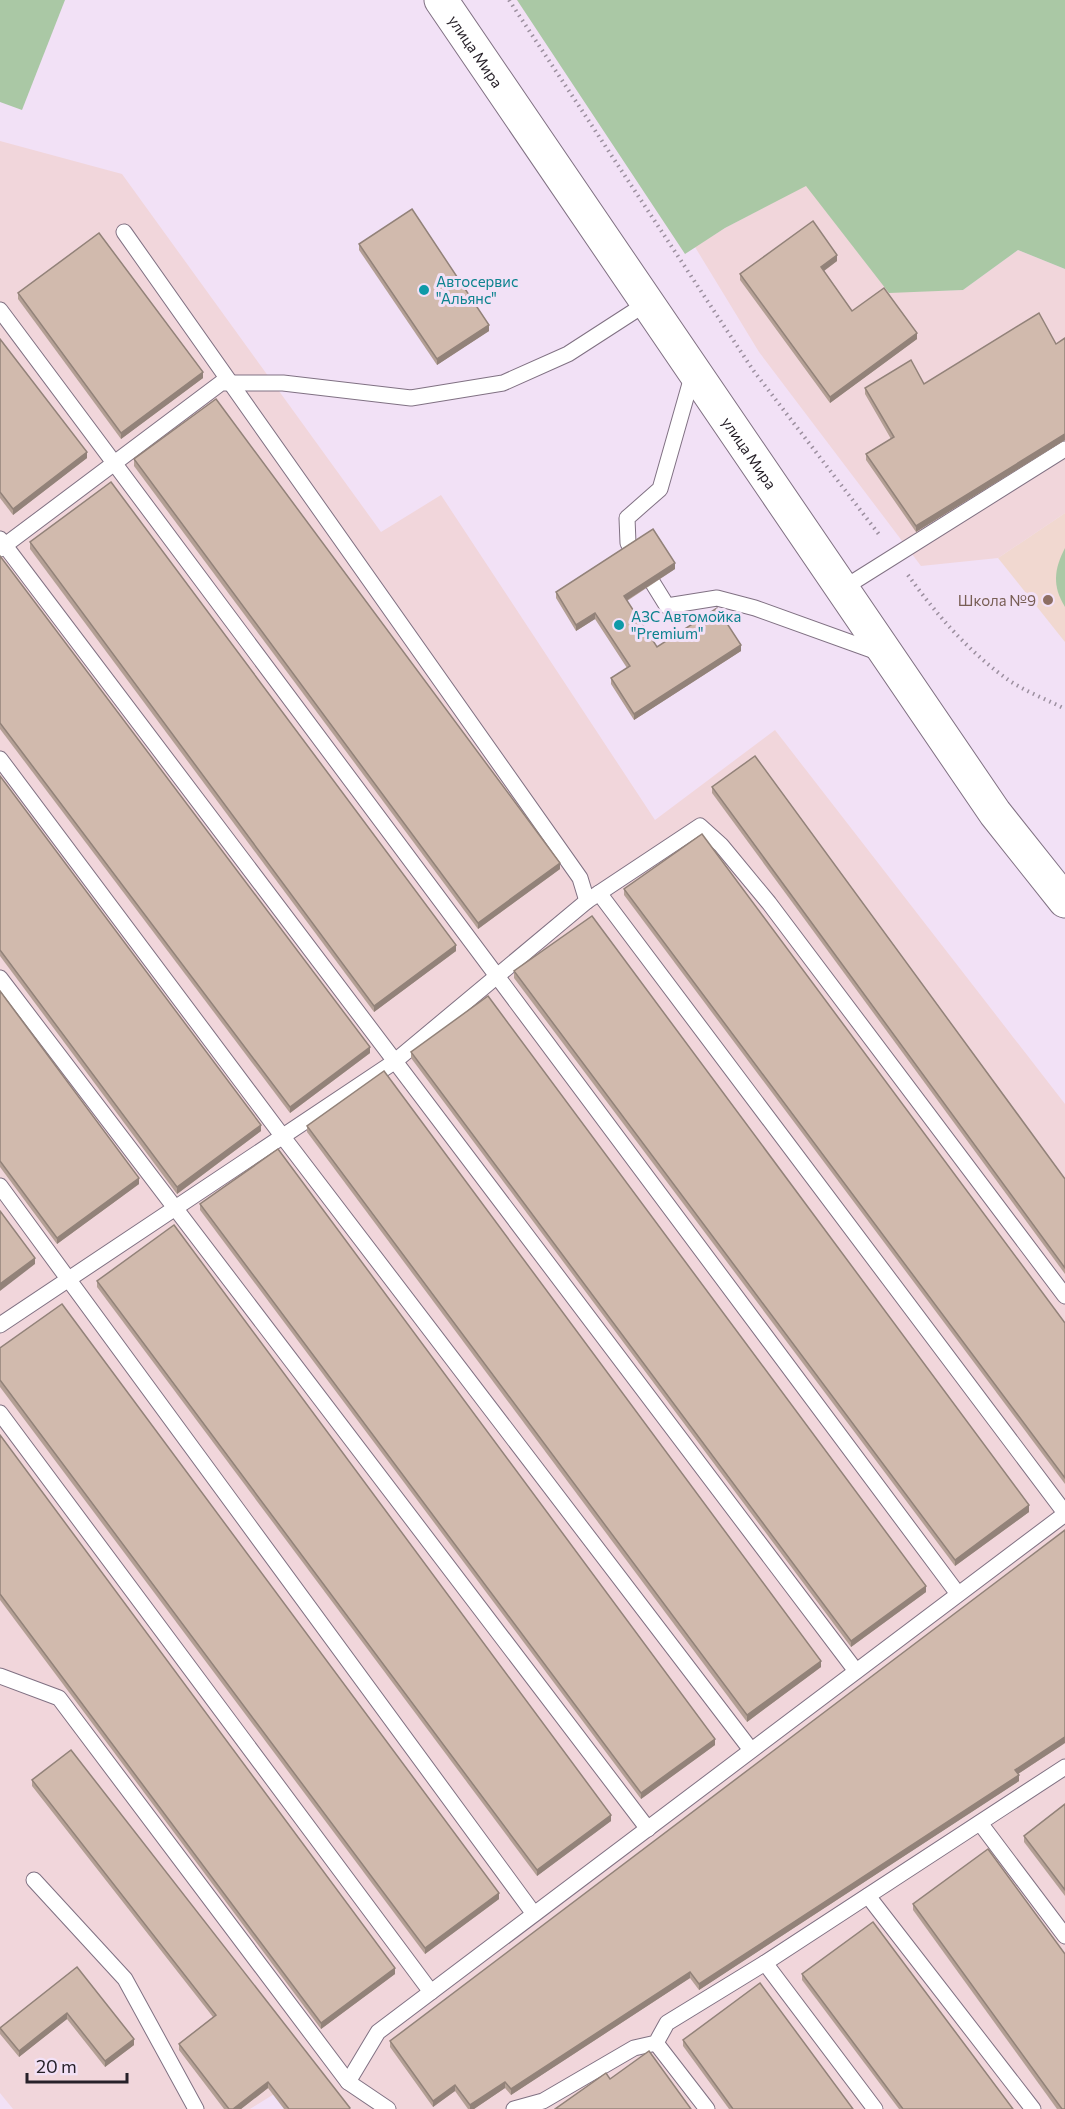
<svg xmlns="http://www.w3.org/2000/svg" width="1065" height="2109" font-family="Commissioner,sans-serif">
<rect width="100%" height="100%" fill="#f2e1f6"/>
<g fill="#f1d6db">
<path d="M 0,141 L 122,174 L 381,532 L 441,495 L 655,820 L 775,730 L 1065,1104 L 1065,2109 L 293,2109 L 279,2091 L 250,2109 L 13,2109 L 0,2093 Z"/>
<path d="M 806,185 L 889,292 L 963,290 L 1018,250 L 1065,269 L 1065,513 L 998,558 L 921,566 L 759,352 L 695,247 L 725,228 Z"/>
</g>
<path fill="#f1d8d0" d="M 1065,513 L 1065,642 L 998,558 Z"/>
<g fill="#aac8a5">
<path d="M 0,0 L 65,0 L 22,110 L 0,102 Z"/>
<path d="M 517,0 L 1065,0 L 1065,269 L 1018,250 L 963,290 L 889,293 L 806,186 L 725,228 L 685,254 Z"/>
<path d="M 1065,548 L 1065,607 C 1052,586 1054,569 1065,548 Z"/>
</g>
<g fill="none" stroke-linecap="round" stroke-linejoin="round">
<defs>
<g id="service">
<path d="M 124,232 L 580,878 L 587,901"/>
<path d="M 0,310 L 958,1594"/>
<path d="M 693,373 L 660,489 L 627,518 L 628,543 L 667,606 L 717,598 L 755,608 L 880,653"/>
<path d="M 0,539 L 856,1671"/>
<path d="M 0,549 L 221,383 L 283,383 L 411,398 L 503,383 L 568,354 L 647,303"/>
<path d="M 842,589 L 1065,449"/>
<path d="M 0,759 L 283,1137 L 751,1750"/>
<path d="M 599,893 L 1065,1513"/>
<path d="M 0,978 L 648,1829"/>
<path d="M 0,1186 L 534,1914"/>
<path d="M 0,1325 L 394,1062 L 587,901 L 700,826 L 721,845 L 769,903 L 1065,1296"/>
<path d="M 0,1413 L 431,1992"/>
<path d="M 0,1676 L 59,1698 L 348,2082 L 388,2109"/>
<path d="M 980,1823 L 1065,1936"/>
<path d="M 34,1880 L 125,1979 L 196,2109"/>
<path d="M 868,1896 L 1033,2109"/>
<path d="M 765,1963 L 875,2109"/>
<path d="M 656,2043 L 707,2109"/>
<path d="M 348,2082 L 378,2032 L 1065,1514"/>
<path d="M 514,2109 L 543,2101 L 634,2048 L 656,2043 L 667,2023 L 765,1963 L 1065,1767"/>
</g>
<g id="secondary">
<path id="s1" d="M 441,0 L 995,813 L 1065,901"/>
</g>
</defs>
<use href="#service" stroke="#807183" stroke-width="17"/>
<use href="#secondary" stroke="#807183" stroke-width="35"/>
<g stroke="#9c8f9f" stroke-width="4" stroke-dasharray="1.5 4.5" stroke-linecap="butt">
<path d="M 509,0 L 753,370 L 881,537"/>
<path d="M 908,575 C 936,614 968,651 1007,679 C 1024,691 1046,699 1065,709"/>
</g>
<use href="#service" stroke="#fff" stroke-width="15"/>
<use href="#secondary" stroke="#fff" stroke-width="33"/>
</g>
<g fill="#b4a095">
<path d="M 359,244 L 489,331 L 437,365 L 359,250 Z"/>
<path d="M 837,261 L 824,271 L 852,311 L 917,339 L 830,403 L 740,280 L 740,274 Z"/>
<path d="M 18,293 L 203,378 L 121,439 L 18,299 Z"/>
<path d="M 1065,338 L 1065,440 L 916,532 L 866,460 L 866,454 L 891,439 L 865,394 L 865,388 L 924,384 L 1056,344 Z"/>
<path d="M 0,339 L 87,458 L 13,515 L 0,498 Z"/>
<path d="M 134,459 L 560,869 L 478,929 L 134,466 Z"/>
<path d="M 30,542 L 456,951 L 374,1012 L 30,549 Z"/>
<path d="M 0,556 L 370,1053 L 290,1113 L 0,729 Z"/>
<path d="M 675,569 L 627,601 L 657,647 L 741,651 L 634,720 L 611,684 L 611,678 L 627,668 L 595,619 L 576,631 L 556,598 L 556,592 Z"/>
<path d="M 0,776 L 261,1131 L 177,1194 L 0,956 Z"/>
<path d="M 712,787 L 1065,1179 L 1065,1274 L 712,793 Z"/>
<path d="M 624,889 L 1065,1323 L 1065,1484 L 624,895 Z"/>
<path d="M 514,971 L 1029,1512 L 955,1566 L 514,978 Z"/>
<path d="M 0,991 L 139,1184 L 57,1244 L 0,1167 Z"/>
<path d="M 411,1052 L 926,1592 L 851,1647 L 411,1058 Z"/>
<path d="M 307,1126 L 821,1667 L 747,1722 L 307,1132 Z"/>
<path d="M 200,1204 L 715,1745 L 641,1799 L 200,1210 Z"/>
<path d="M 97,1281 L 611,1821 L 537,1876 L 97,1287 Z"/>
<path d="M 0,1348 L 499,1899 L 425,1954 L 0,1387 Z"/>
<path d="M 0,1435 L 395,1974 L 321,2029 L 0,1600 Z"/>
<path d="M 1065,1743 L 1018,1774 L 1019,1781 L 699,1990 L 690,1978 L 511,2095 L 505,2088 L 474,2109 L 468,2109 L 455,2091 L 433,2107 L 390,2047 L 390,2041 Z"/>
<path d="M 32,1780 L 350,2109 L 284,2109 L 268,2088 L 241,2109 L 224,2109 L 179,2050 L 179,2044 L 213,2017 L 32,1786 Z"/>
<path d="M 1065,1804 L 1065,1896 L 1024,1842 L 1024,1836 Z"/>
<path d="M 913,1904 L 1065,2109 L 1057,2109 L 913,1910 Z"/>
<path d="M 77,1967 L 134,2045 L 105,2067 L 67,2019 L 19,2057 L 0,2034 L 0,2028 Z"/>
<path d="M 802,1974 L 1013,2109 L 899,2109 L 802,1980 Z"/>
<path d="M 683,2040 L 853,2109 L 729,2109 L 683,2046 Z"/>
</g>
<g fill="#928279">
<path d="M 837,255 L 837,261 L 821,273 L 821,267 Z"/>
<path d="M 489,325 L 489,331 L 437,365 L 437,359 Z"/>
<path d="M 917,333 L 917,339 L 830,403 L 830,397 Z"/>
<path d="M 203,372 L 203,378 L 121,439 L 121,433 Z"/>
<path d="M 1065,434 L 1065,440 L 916,532 L 916,526 Z"/>
<path d="M 87,452 L 87,458 L 13,515 L 13,509 Z"/>
<path d="M 675,563 L 675,569 L 624,602 L 624,596 Z"/>
<path d="M 595,613 L 595,619 L 576,631 L 576,625 Z"/>
<path d="M 741,645 L 741,651 L 634,720 L 634,714 Z"/>
<path d="M 560,863 L 560,869 L 478,929 L 478,923 Z"/>
<path d="M 456,945 L 456,951 L 374,1012 L 374,1006 Z"/>
<path d="M 370,1047 L 370,1053 L 290,1113 L 290,1107 Z"/>
<path d="M 261,1125 L 261,1131 L 177,1194 L 177,1187 Z"/>
<path d="M 139,1178 L 139,1184 L 57,1244 L 57,1238 Z"/>
<path d="M 35,1258 L 35,1264 L 0,1291 L 0,1284 Z"/>
<path d="M 1029,1505 L 1029,1512 L 955,1566 L 955,1560 Z"/>
<path d="M 926,1586 L 926,1592 L 851,1647 L 851,1641 Z"/>
<path d="M 821,1661 L 821,1667 L 747,1722 L 747,1715 Z"/>
<path d="M 1065,1737 L 1065,1743 L 1015,1776 L 1015,1770 Z"/>
<path d="M 715,1739 L 715,1745 L 641,1799 L 641,1793 Z"/>
<path d="M 1019,1775 L 1019,1781 L 699,1990 L 699,1984 Z"/>
<path d="M 611,1815 L 611,1821 L 537,1876 L 537,1870 Z"/>
<path d="M 499,1893 L 499,1899 L 425,1954 L 425,1948 Z"/>
<path d="M 395,1968 L 395,1974 L 321,2029 L 321,2023 Z"/>
<path d="M 690,1972 L 690,1978 L 511,2095 L 511,2089 Z"/>
<path d="M 67,2013 L 67,2019 L 19,2057 L 19,2051 Z"/>
<path d="M 134,2039 L 134,2045 L 105,2067 L 105,2061 Z"/>
<path d="M 268,2082 L 268,2088 L 241,2109 L 233,2109 Z"/>
<path d="M 505,2082 L 505,2088 L 474,2109 L 470,2109 L 470,2105 Z"/>
<path d="M 455,2085 L 455,2091 L 433,2107 L 433,2101 Z"/>
</g>
<g fill="#d1baad" stroke="#928279" stroke-width="1.5">
<path d="M 412,209 L 489,325 L 437,359 L 359,244 Z"/>
<path d="M 813,221 L 837,255 L 821,267 L 852,311 L 884,288 L 917,333 L 830,397 L 740,274 Z"/>
<path d="M 99,233 L 203,372 L 121,433 L 18,293 Z"/>
<path d="M 1039,313 L 1056,344 L 1065,338 L 1065,434 L 916,526 L 866,454 L 894,437 L 865,388 L 911,360 L 924,384 Z"/>
<path d="M 0,339 L 87,452 L 13,509 L 0,492 Z"/>
<path d="M 216,399 L 560,863 L 478,923 L 134,459 Z"/>
<path d="M 111,482 L 456,945 L 374,1006 L 30,542 Z"/>
<path d="M 653,529 L 675,563 L 624,596 L 657,647 L 717,608 L 741,645 L 634,714 L 611,678 L 630,666 L 595,613 L 576,625 L 556,592 Z"/>
<path d="M 0,556 L 370,1047 L 290,1107 L 0,723 Z"/>
<path d="M 755,756 L 1065,1179 L 1065,1268 L 712,787 Z"/>
<path d="M 0,776 L 261,1125 L 177,1187 L 0,950 Z"/>
<path d="M 702,834 L 1065,1323 L 1065,1478 L 624,889 Z"/>
<path d="M 592,916 L 1029,1505 L 955,1560 L 514,971 Z"/>
<path d="M 0,991 L 139,1178 L 57,1238 L 0,1161 Z"/>
<path d="M 488,996 L 926,1586 L 851,1641 L 411,1052 Z"/>
<path d="M 384,1071 L 821,1661 L 747,1715 L 307,1126 Z"/>
<path d="M 278,1149 L 715,1739 L 641,1793 L 200,1204 Z"/>
<path d="M 0,1211 L 35,1258 L 0,1284 Z"/>
<path d="M 174,1225 L 611,1815 L 537,1870 L 97,1281 Z"/>
<path d="M 62,1304 L 499,1893 L 425,1948 L 0,1380 L 0,1348 Z"/>
<path d="M 0,1435 L 395,1968 L 321,2023 L 0,1594 Z"/>
<path d="M 1065,1530 L 1065,1737 L 1015,1770 L 1019,1775 L 699,1984 L 690,1972 L 511,2089 L 505,2082 L 470,2105 L 455,2085 L 433,2101 L 390,2041 Z"/>
<path d="M 71,1750 L 350,2108 L 349,2109 L 289,2109 L 268,2082 L 233,2109 L 229,2109 L 179,2044 L 216,2015 L 32,1780 Z"/>
<path d="M 1065,1804 L 1065,1890 L 1024,1836 Z"/>
<path d="M 988,1849 L 1065,1954 L 1065,2109 L 1062,2109 L 913,1904 Z"/>
<path d="M 873,1922 L 1013,2109 L 903,2109 L 802,1974 Z"/>
<path d="M 77,1967 L 134,2039 L 105,2061 L 67,2013 L 19,2051 L 0,2028 Z"/>
<path d="M 760,1983 L 853,2109 L 733,2109 L 683,2040 Z"/>
<path d="M 649,2051 L 691,2109 L 555,2109 L 606,2073 L 610,2079 Z"/>
</g>
<g fill="#0f9aa8" stroke="#f2e1f6" stroke-width="2">
<circle cx="424" cy="290" r="6"/>
<circle cx="619" cy="625" r="6"/>
</g>
<circle fill="#8d6e63" stroke="#f2e1f6" stroke-width="2" cx="1048" cy="600" r="6"/>
<g text-anchor="middle" dominant-baseline="central" stroke-width="6" stroke-linejoin="round" paint-order="stroke">
<g font-size="15" fill="#272129" stroke="#f2e1f6">
<text stroke="none"><textPath href="#s1" startOffset="62">улица Мира</textPath></text>
<text stroke="none"><textPath href="#s1" startOffset="548">улица Мира</textPath></text>
</g>
<g font-size="15" fill="#0d838f" stroke="#f2e1f6" text-anchor="start">
<text x="436" y="281">Автосервис<tspan x="436" dy="17">"Альянс"</tspan></text>
<text x="631" y="616">АЗС Автомойка<tspan x="631" dy="17">"Premium"</tspan></text>
</g>
<g font-size="15" fill="#785e54" stroke="#f2e1f6" text-anchor="end">
<text x="1036" y="600">Школа №9</text>
</g>
</g>
<path d="M27 2073v9h100v-9" fill="none" stroke="#272129" stroke-width="3"/>
<text x="36" y="2073" font-size="18" fill="#272129" stroke="#f2e1f6" stroke-width="4.5" paint-order="stroke">20 m</text>
</svg>
